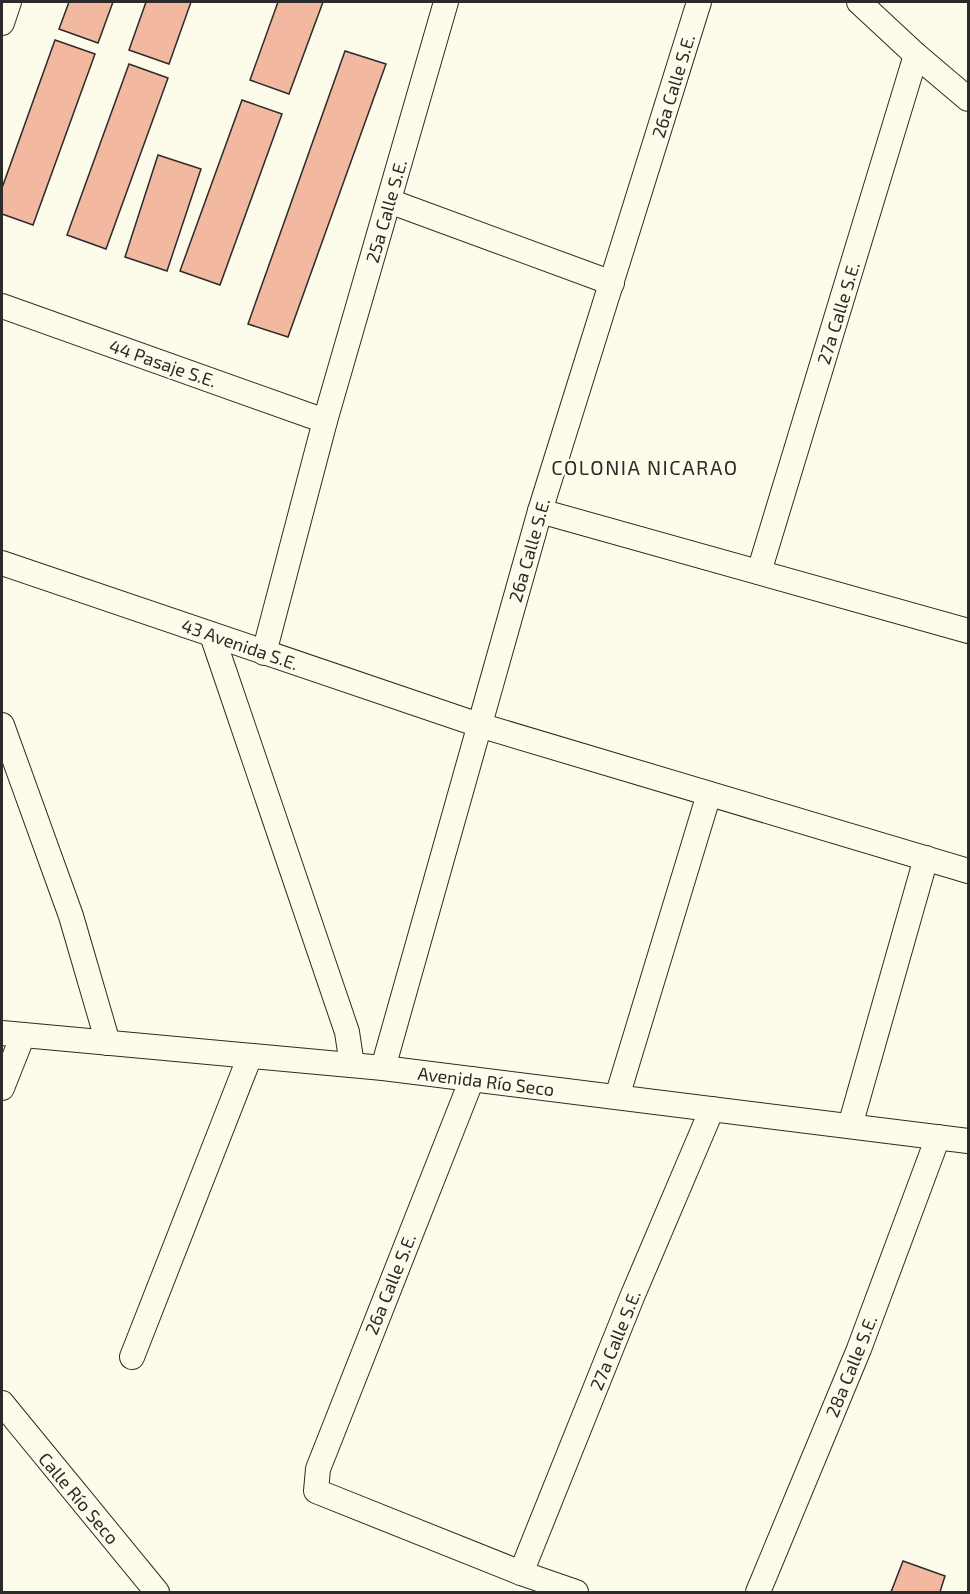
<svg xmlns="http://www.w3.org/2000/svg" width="970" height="1594" font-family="'Exo 2',sans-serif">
<rect width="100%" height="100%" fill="#fdfbea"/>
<g fill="#f2b8a0" stroke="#2b2b2b" stroke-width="1.5">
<path d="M 69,2 L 113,2 L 98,43 L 59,29 Z"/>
<path d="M 146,2 L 191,2 L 169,64 L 129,50 Z"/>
<path d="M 278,2 L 323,2 L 289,94 L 250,80 Z"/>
<path d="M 55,40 L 95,54 L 33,225 L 2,214 L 2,188 Z"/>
<path d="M 345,51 L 386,64 L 288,337 L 248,324 Z"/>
<path d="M 129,64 L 168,78 L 106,249 L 67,235 Z"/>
<path d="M 242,100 L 282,114 L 220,285 L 180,271 Z"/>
<path d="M 158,155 L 201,169 L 167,271 L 125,257 Z"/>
<path d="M 903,1561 L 945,1576 L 940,1592 L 891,1592 Z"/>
</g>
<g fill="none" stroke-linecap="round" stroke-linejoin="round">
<defs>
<g id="minor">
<path d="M 859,2 L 916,55 L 968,99"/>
<path d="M 2,23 L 9,2"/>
<path d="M 389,201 L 612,283"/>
<path d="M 2,306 L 325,421"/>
<path d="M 540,511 L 968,631"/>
<path d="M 2,563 L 479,725 L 968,871"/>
<path d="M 759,572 L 916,55"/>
<path d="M 212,635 L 347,1032 L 352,1065"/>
<path d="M 264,653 L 325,421 L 446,2"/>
<path d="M 2,725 L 71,916 L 108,1043"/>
<path d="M 2,1033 L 383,1068 L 968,1141"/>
<path d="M 383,1068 L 540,511 L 699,2"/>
<path d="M 472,1079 L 318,1469 L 316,1491 L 521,1573 L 576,1592"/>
<path d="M 2,1088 L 23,1035"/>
<path d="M 617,1097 L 709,794"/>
<path d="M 850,1126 L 926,858"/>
<path d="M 132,1357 L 250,1056"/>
<path d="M 2,1403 L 157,1592"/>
<path d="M 521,1573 L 632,1297 L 712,1109"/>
<path d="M 758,1592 L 859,1349 L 938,1137"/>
</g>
</defs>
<use href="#minor" stroke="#2b2b2b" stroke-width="26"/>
<use href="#minor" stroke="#fdfbea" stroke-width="24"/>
</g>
<g text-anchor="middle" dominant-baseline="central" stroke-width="4.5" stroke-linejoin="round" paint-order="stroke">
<g font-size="18" fill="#2b2b2b" stroke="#fdfbea">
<text transform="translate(673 86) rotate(-73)">26a Calle S.E.</text>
<text transform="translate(386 211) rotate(-74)">25a Calle S.E.</text>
<text transform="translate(838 313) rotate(-73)">27a Calle S.E.</text>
<text transform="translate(163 363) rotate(19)">44 Pasaje S.E.</text>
<text transform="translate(529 550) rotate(-74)">26a Calle S.E.</text>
<text transform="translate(240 644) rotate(19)">43 Avenida S.E.</text>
<text transform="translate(486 1081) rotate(7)">Avenida Río Seco</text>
<text transform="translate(390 1284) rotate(-68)">26a Calle S.E.</text>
<text transform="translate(615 1340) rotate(-68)">27a Calle S.E.</text>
<text transform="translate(851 1366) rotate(-68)">28a Calle S.E.</text>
<text transform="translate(79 1498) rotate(50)">Calle Río Seco</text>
</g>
<g font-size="20" letter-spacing="1.5" fill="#2b2b2b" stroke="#fdfbea">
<text x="645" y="467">COLONIA NICARAO</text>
</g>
</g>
<rect width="970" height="1594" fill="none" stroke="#2b2b2b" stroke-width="6"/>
</svg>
